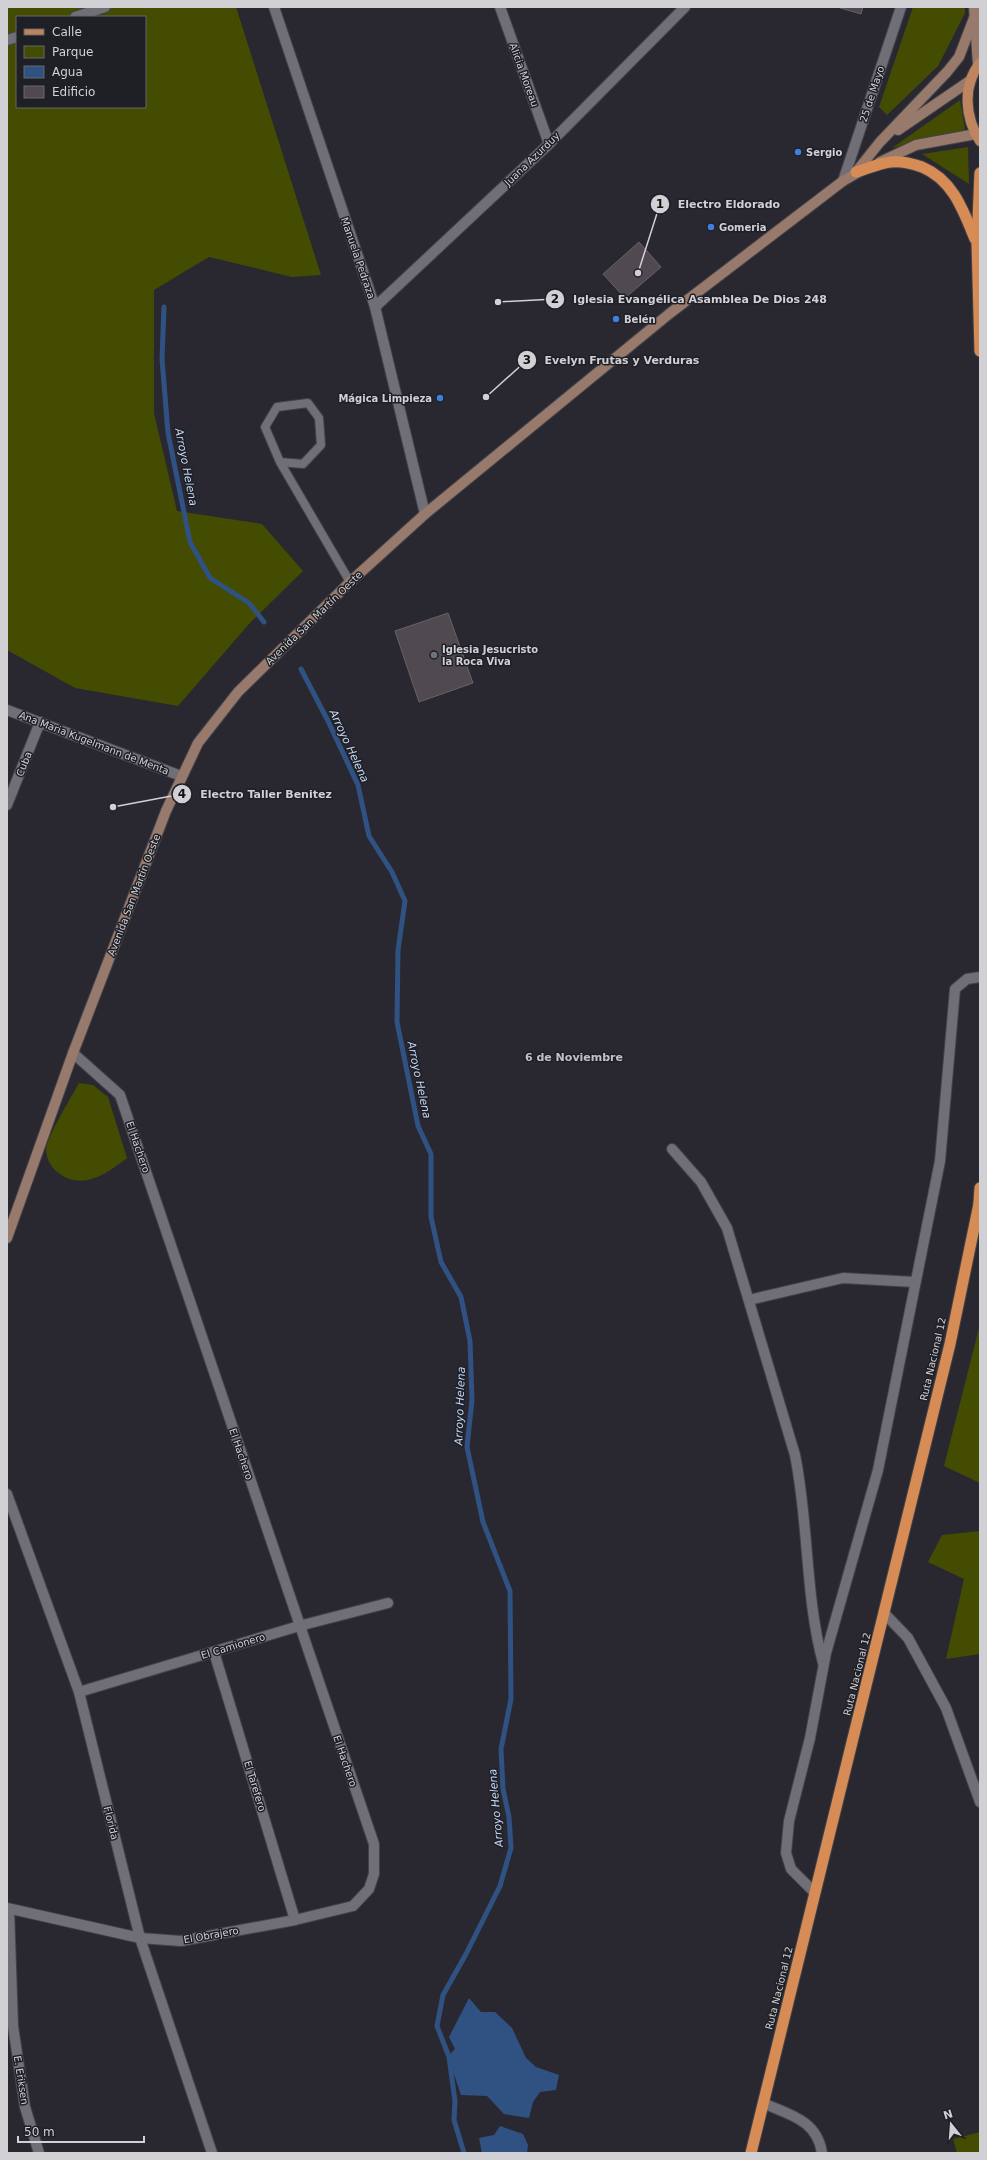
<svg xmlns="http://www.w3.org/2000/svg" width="987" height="2160" font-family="'DejaVu Sans',sans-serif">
<rect width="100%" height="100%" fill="#292830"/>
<g fill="#434c00" fill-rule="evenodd">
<path d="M 7,7 L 236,7 L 321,275 L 292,277 L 209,257 L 154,290 L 154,413 L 177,511 L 262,524 L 303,571 L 249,624 L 178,706 L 75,688 L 7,650 ZM 17,17 L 145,17 L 145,107 L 17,107 Z"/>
<path d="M 913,7 L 965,7 L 965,13 L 938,66 L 887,115 L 879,107 Z"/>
<path d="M 960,100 L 965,130 L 892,148 Z"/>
<path d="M 968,147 L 969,184 L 922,154 Z"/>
<path d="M 79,1083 L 93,1085 L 108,1097 L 127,1158 C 105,1175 81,1192 56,1171 C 50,1166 46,1157 46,1149 C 47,1137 72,1096 79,1083 Z"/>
<path d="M 980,1324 L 980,1483 L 944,1466 Z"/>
<path d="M 980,1531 L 980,1654 L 946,1659 L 964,1579 L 928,1562 L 942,1535 Z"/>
<path d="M 980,2132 L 980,2153 L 957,2153 L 953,2139 Z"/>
</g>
<g fill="#305283">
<path d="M 469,1998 L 481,2012 L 495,2012 L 512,2028 L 526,2058 L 536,2067 L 559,2075 L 556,2090 L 540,2092 L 533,2102 L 529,2118 L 504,2114 L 487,2096 L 461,2095 L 448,2056 L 455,2049 L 449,2037 Z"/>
<path d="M 500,2126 L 523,2134 L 528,2145 L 527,2153 L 482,2153 L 479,2138 L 494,2135 Z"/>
</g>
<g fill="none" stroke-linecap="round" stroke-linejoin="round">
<g stroke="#305283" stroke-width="5">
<path d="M 164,307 L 162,359 L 168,433 L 190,542 L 210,578 L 249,603 L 264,622"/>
<path d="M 301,669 L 328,721 L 358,785 L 369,836 L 392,872 L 405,901 L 398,950 L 397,1022 L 418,1126 L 431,1154 L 431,1217 L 441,1262 L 461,1297 L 470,1341 L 472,1400 L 467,1447 L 483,1522 L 510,1591 L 511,1699 L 501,1749 L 503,1789 L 509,1817 L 511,1848 L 500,1886 L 466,1954 L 443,1995 L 437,2026 L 449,2057 L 455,2101 L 454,2120 L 464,2153"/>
</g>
</g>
<g fill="#504a50" stroke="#686168">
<path d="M 837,7 L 863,7 L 861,14 Z"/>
<path d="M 639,242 L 661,267 L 625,298 L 603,274 Z"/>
<path d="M 448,613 L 473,683 L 419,702 L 395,631 Z"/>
</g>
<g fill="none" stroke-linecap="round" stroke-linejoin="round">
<defs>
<path id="service" d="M 280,462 L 303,464 L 321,445 L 319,418 L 308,403 L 277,407 L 265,427 L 280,462 L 350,582"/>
<g id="minor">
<path d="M 274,7 L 375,307 L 425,514"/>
<path d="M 500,7 L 549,144"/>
<path d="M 75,17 L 105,7"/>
<path d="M 7,40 L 17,37"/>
<path d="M 843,181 L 901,7"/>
<path d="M 375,307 L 549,144 L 685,7"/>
<path d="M 7,710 L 181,776"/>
<path d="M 7,805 L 40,722"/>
<path d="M 672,1149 L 701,1182 L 727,1228 L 795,1455 C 809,1524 805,1596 823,1663"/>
<path d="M 749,1300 L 843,1278 L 915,1282"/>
<path d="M 7,1494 L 79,1692 L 140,1938 L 212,2153"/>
<path d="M 885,1614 L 908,1638 L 946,1708 L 980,1802"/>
<path d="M 214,1652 L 295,1920"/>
<path d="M 79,1692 L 299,1626 L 388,1603"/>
<path d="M 815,1893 L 791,1869 L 786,1853 L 789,1821 L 810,1738 L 826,1653 L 878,1470 L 940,1161 L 955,989 L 967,979 L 980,977"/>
<path d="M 7,1908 L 140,1938 L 181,1941 L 295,1920 L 353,1906 L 369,1889 L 374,1874 L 374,1844 L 120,1095 L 73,1053"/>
<path d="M 9,1909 L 13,2026 L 25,2107 L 39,2153"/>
<path d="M 763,2103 C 790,2115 817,2120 822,2153"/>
</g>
<g id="secondary">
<path d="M 974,7 L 978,65"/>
<path d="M 898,130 L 971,80"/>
<path d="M 880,162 L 916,145 L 976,134"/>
<path d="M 856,172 L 880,142 L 947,72 L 959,57 L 974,18"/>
<path d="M 7,1238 L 73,1053 L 166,811 L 198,743 L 238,692 L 350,582 L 425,514 L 669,314 L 843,181 L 864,169"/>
</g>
<path id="primary" d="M 980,63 C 962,86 965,118 980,141"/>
<g id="trunk">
<path d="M 856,172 C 866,169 875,165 885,163 C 897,160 911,163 922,167 C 953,180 963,210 975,239"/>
<path d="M 980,173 L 977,243 L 980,351"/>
<path d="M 979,1203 L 980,1188"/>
<path d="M 751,2153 L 950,1344 L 980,1199"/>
</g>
</defs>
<use href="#service" stroke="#444349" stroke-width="10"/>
<use href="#minor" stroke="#444349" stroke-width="12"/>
<use href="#secondary" stroke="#444349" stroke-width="12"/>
<use href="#primary" stroke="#444349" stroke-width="12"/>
<use href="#trunk" stroke="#444349" stroke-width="13"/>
<use href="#service" stroke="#706f78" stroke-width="8"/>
<use href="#minor" stroke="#706f78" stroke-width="10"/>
<use href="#secondary" stroke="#977a6b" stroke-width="10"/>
<use href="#primary" stroke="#be855e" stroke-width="10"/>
<use href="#trunk" stroke="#d88c55" stroke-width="11"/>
</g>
<g fill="#3f7fe0" stroke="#1f1f26" stroke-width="1.5">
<circle cx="798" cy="152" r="4"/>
<circle cx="711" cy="227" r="4"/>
<circle cx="616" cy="319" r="4"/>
<circle cx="440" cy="398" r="4"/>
</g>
<circle fill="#6b7280" stroke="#1f1f26" stroke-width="1.5" cx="434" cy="655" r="4"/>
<g text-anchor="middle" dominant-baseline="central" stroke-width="3" stroke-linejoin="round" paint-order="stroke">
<g font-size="10" fill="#d1d0d5" stroke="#1f1f26">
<text transform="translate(524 75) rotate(70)">Alicia Moreau</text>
<text transform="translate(872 94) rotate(-72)">25 de Mayo</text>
<text transform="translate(532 159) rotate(-44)">Juana Azurduy</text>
<text transform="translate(358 258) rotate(71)">Manuela Pedraza</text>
<text transform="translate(314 618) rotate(-44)">Avenida San Martín Oeste</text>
<text transform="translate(94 743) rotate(21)">Ana Maria Kugelmann de Menta</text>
<text transform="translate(24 764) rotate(-68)">Cuba</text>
<text transform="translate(134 895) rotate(-69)">Avenida San Martín Oeste</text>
<text transform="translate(138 1147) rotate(71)">El Hachero</text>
<text transform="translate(933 1359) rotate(-77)">Ruta Nacional 12</text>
<text transform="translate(241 1454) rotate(71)">El Hachero</text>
<text transform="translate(233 1646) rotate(-17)">El Camionero</text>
<text transform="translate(857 1674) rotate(-76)">Ruta Nacional 12</text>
<text transform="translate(345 1761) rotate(71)">El Hachero</text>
<text transform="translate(255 1786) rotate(73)">El Tarefero</text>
<text transform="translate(111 1823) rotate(76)">Florida</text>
<text transform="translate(211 1935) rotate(-10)">El Obrajero</text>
<text transform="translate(779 1988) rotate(-76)">Ruta Nacional 12</text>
<text transform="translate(21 2080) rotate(81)">E. Eriksen</text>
</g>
<g font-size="10" font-weight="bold" fill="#d1d0d5" stroke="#1f1f26" text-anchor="start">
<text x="806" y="152">Sergio</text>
<text x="719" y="227">Gomeria</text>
<text x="624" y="319">Belén</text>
<text x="432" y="398" text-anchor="end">Mágica Limpieza</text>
<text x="442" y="649">Iglesia Jesucristo<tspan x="442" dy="12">la Roca Viva</tspan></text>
</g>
<g font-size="11" font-style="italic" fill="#c4d9f8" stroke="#1f1f26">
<text transform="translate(186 467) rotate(79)">Arroyo Helena</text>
<text transform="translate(349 746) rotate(65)">Arroyo Helena</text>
<text transform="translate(419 1080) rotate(78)">Arroyo Helena</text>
<text transform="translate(460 1406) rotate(-88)">Arroyo Helena</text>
<text transform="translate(496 1808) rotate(-95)">Arroyo Helena</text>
</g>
<g font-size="11" font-weight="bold" fill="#c1c1ca" stroke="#1f1f26">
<text x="574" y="1057">6 de Noviembre</text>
</g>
</g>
<path fill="none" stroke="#d1d0d5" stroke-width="1.5" d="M638 273L660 204M498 302L555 299M486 397L527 360M113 807L182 794"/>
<g fill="#d1d0d5" stroke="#1f1f26" stroke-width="1.5">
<circle cx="638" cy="273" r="4"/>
<circle cx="498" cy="302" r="4"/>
<circle cx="486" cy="397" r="4"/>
<circle cx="113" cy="807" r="4"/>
<circle cx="660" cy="204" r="10"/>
<circle cx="555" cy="299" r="10"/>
<circle cx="527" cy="360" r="10"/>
<circle cx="182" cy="794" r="10"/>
</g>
<g font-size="12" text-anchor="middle" font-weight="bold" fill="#111">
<text x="660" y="208">1</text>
<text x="555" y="303">2</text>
<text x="527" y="364">3</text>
<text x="182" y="798">4</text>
</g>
<g font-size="11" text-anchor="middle" font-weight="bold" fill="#d1d0d5" stroke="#1f1f26" stroke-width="3" stroke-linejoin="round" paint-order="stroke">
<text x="729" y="208">Electro Eldorado</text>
<text x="700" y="303">Iglesia Evangélica Asamblea De Dios 248</text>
<text x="622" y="364">Evelyn Frutas y Verduras</text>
<text x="266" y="798">Electro Taller Benitez</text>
</g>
<rect width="987" height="2160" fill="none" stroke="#d1d0d5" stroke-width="16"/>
<rect x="16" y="16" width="130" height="92" fill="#1f1f26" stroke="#66666c"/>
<rect x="24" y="29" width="20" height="6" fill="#be855e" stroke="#66666c"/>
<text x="52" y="36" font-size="12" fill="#d1d0d5">Calle</text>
<rect x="24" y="46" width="20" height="12" fill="#434c00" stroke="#66666c"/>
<text x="52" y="56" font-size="12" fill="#d1d0d5">Parque</text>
<rect x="24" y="66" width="20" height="12" fill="#305283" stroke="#66666c"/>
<text x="52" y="76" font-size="12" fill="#d1d0d5">Agua</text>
<rect x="24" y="86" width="20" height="12" fill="#504a50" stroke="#66666c"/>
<text x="52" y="96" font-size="12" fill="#d1d0d5">Edificio</text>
<g transform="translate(951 2124) rotate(343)" stroke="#1f1f26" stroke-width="3" paint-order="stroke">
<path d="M0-3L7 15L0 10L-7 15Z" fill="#d1d0d5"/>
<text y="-6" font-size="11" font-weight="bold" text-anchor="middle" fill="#d1d0d5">N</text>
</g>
<path d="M18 2136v6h126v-6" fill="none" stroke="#d1d0d5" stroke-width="2"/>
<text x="24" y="2136" font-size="12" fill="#d1d0d5" stroke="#1f1f26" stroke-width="3" paint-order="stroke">50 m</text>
</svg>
